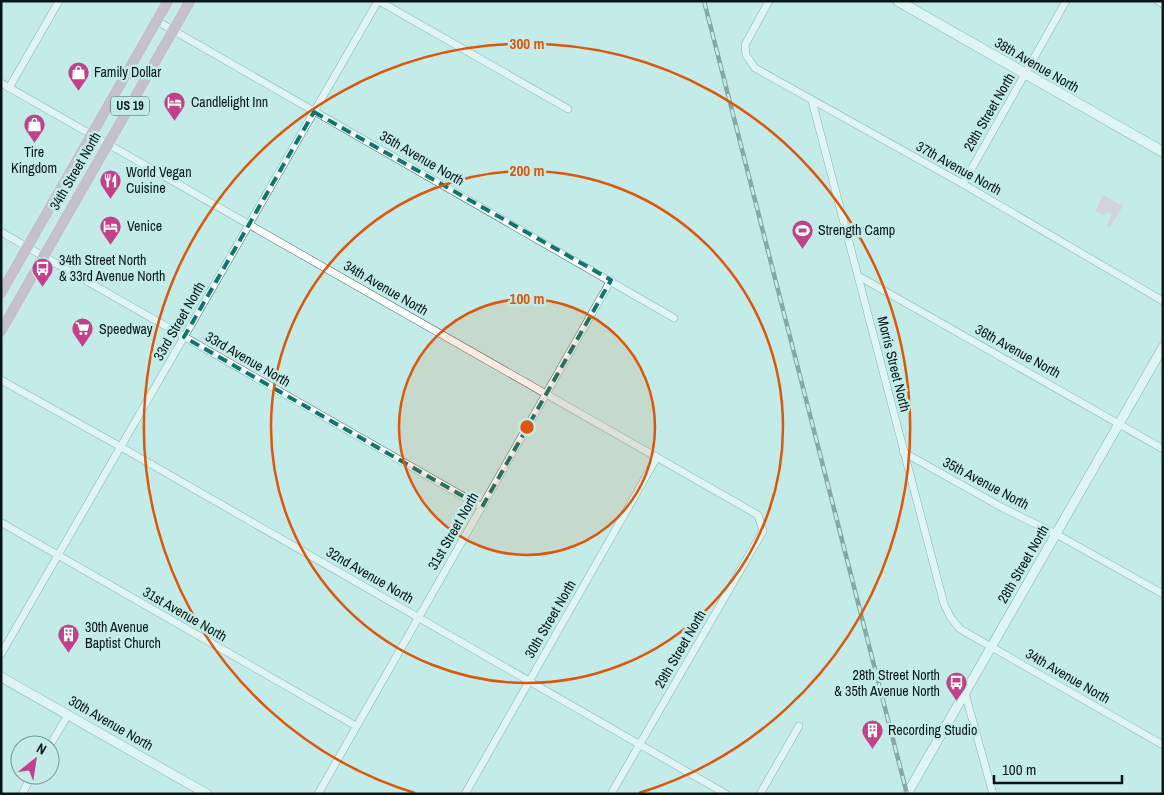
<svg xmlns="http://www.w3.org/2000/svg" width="1164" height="795" font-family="'Archivo Narrow',sans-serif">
<rect width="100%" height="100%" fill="#c3ece9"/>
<path fill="#e8b2ca" d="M 1103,195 L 1123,206 L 1110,227 L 1107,225 L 1112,214 L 1107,212 L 1104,216 L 1095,211 Z"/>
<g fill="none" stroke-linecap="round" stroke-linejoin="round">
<defs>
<g id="minor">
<path d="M 379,1 L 568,109"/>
<path d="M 769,1 L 745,45 L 746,55 L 755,68 L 963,184 L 1163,301"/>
<path d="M 1158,1 L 1163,4"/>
<path d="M 157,21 L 674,318"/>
<path d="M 1,83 L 758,515 L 763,531 L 611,794"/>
<path d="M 9,88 L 59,1"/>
<path d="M 812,101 C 857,269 899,437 944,604 L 951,618 L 960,629 L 1163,745"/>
<path d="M 963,184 L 1066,1"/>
<path d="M 1,232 L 482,507"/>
<path d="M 860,277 L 1163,449"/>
<path d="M 1,380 L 121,447 L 726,794"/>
<path d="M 903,452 L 1003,508 L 1056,534 L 1163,594"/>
<path d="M 2,523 L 356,726"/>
<path d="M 1,654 L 378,1"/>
<path d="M 965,693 L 993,794"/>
<path d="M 50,745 L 68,715"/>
<path d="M 22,794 L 32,775"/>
<path d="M 318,794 L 611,280"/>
<path d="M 465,794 L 657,457"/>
<path d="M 760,794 L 799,726"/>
</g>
<g id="tertiary">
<path d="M 1,677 L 207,794"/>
<path d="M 907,794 L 1163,347"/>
</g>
<path id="secondary" d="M 898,1 L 1163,152"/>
<g id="trunk">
<path d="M 1,293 L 168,1"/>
<path d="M 1,331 L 190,1"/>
</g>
</defs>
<use href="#minor" stroke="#446967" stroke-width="8"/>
<use href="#tertiary" stroke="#446967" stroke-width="10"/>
<use href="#secondary" stroke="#446967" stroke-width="11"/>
<use href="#trunk" stroke="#fff" stroke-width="12"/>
<use href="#minor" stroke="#fff" stroke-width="7"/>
<use href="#tertiary" stroke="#fff" stroke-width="9"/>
<use href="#secondary" stroke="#fff" stroke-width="10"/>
<use href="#trunk" stroke="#c68ca8" stroke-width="11"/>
<defs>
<path id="rail" d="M 704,1 L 907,794"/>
</defs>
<use href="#rail" stroke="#3c5351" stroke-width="4.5"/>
<use href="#rail" stroke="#c3ece9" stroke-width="2.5" stroke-dasharray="8" stroke-linecap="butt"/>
</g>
<path d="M0 0H1164V795H0ZM 314,112 L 611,280 L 482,507 L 184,337 Z" fill="#c3ece9" fill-opacity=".55" fill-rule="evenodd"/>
<path fill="none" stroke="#0f766e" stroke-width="4" stroke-dasharray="10 6" stroke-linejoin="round" d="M 314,112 L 611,280 L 482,507 L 184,337 Z"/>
<circle cx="527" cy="427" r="128" fill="#dd560c" fill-opacity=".12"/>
<g fill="none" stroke="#dd560c" stroke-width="2.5">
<circle cx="527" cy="427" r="128"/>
<circle cx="527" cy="427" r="256"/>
<path d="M415 793A383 383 0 1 1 639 793"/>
</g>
<defs>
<symbol id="shop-pin" viewBox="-11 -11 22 30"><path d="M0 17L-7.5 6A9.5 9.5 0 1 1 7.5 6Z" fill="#c3418a" stroke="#c3ece9"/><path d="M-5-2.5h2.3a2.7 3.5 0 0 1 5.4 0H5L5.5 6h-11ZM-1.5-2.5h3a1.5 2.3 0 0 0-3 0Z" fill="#fff"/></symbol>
<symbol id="hotel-pin" viewBox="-11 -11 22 30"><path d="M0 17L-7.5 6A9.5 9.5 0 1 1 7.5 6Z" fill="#c3418a" stroke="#c3ece9"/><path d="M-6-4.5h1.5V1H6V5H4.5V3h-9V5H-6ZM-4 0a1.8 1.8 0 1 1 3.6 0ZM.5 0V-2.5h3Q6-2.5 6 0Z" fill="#fff"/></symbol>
<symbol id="restaurant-pin" viewBox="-11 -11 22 30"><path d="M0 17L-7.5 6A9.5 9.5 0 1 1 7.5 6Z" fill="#c3418a" stroke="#c3ece9"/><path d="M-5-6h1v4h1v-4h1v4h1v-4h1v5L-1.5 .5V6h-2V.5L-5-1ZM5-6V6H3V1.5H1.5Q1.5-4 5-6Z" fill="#fff"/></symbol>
<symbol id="stadium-pin" viewBox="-11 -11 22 30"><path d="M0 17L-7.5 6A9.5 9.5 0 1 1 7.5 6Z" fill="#c3418a" stroke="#c3ece9"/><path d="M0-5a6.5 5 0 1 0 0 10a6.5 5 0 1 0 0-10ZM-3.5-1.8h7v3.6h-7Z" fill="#fff"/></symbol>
<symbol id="bus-pin" viewBox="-11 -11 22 30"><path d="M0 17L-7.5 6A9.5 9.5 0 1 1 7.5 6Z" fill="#c3418a" stroke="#c3ece9"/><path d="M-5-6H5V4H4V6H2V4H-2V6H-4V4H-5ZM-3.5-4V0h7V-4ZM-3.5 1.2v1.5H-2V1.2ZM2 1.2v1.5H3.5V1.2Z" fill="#fff"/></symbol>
<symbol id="supermarket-pin" viewBox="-11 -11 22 30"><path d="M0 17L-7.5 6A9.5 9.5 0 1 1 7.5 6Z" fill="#c3418a" stroke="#c3ece9"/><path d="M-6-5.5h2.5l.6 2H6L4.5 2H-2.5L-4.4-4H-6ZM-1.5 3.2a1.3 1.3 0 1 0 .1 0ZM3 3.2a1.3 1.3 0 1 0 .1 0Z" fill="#fff"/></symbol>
<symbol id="building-pin" viewBox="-11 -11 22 30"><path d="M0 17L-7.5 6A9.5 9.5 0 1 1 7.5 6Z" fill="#c3418a" stroke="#c3ece9"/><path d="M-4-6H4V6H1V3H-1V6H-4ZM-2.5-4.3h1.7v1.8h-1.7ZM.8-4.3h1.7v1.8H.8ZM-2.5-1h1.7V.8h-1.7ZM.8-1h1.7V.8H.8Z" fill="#fff"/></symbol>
</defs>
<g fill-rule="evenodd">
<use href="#shop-pin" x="66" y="60" width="25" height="34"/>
<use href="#hotel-pin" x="162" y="90" width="25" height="34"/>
<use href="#shop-pin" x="22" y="112" width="25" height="34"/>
<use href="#restaurant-pin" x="98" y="168" width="25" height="34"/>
<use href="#hotel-pin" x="98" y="214" width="25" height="34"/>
<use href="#stadium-pin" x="790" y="218" width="25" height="34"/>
<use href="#bus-pin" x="30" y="256" width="25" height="34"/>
<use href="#supermarket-pin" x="70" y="316" width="25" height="34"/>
<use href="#building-pin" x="56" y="622" width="25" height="34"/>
<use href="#bus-pin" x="944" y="670" width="25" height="34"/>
<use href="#building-pin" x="860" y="718" width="25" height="34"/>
</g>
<g text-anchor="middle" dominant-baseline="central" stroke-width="5" stroke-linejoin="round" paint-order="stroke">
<rect fill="#c3ece9" stroke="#405755" stroke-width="1" x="111" y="96.5" width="38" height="19" rx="4"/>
<g font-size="12" font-weight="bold" fill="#081716">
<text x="130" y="106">US 19</text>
</g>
<g font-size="14" fill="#081716" stroke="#c3ece9">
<text transform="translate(1037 65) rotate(30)">38th Avenue North</text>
<text transform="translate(989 112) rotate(-60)">29th Street North</text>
<text transform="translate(422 158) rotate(30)">35th Avenue North</text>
<text transform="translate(959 168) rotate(29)">37th Avenue North</text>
<text transform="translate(75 171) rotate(-60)">34th Street North</text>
<text transform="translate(386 288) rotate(30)">34th Avenue North</text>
<text transform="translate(179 321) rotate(-60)">33rd Street North</text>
<text transform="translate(1018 351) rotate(29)">36th Avenue North</text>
<text transform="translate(248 359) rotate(30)">33rd Avenue North</text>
<text transform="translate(894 364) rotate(76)">Morris Street North</text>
<text transform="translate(986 483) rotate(28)">35th Avenue North</text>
<text transform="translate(453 531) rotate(-60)">31st Street North</text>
<text transform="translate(1023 564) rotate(-60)">28th Street North</text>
<text transform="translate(370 575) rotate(30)">32nd Avenue North</text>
<text transform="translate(185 614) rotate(30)">31st Avenue North</text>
<text transform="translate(550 619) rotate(-60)">30th Street North</text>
<text transform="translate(680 649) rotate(-60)">29th Street North</text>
<text transform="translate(1068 676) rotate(30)">34th Avenue North</text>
<text transform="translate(111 723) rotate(30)">30th Avenue North</text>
</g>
<g font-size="14" fill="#081716" stroke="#c3ece9" text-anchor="start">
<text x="94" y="72">Family Dollar</text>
<text x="191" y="102">Candlelight Inn</text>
<text x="34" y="152" text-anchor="middle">Tire<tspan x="34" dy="16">Kingdom</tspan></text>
<text x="126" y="172">World Vegan<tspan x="126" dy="16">Cuisine</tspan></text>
<text x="127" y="226">Venice</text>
<text x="818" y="230">Strength Camp</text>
<text x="59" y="260">34th Street North<tspan x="59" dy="16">&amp; 33rd Avenue North</tspan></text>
<text x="99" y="329">Speedway</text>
<text x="85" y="627">30th Avenue<tspan x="85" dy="16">Baptist Church</tspan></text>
<text x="940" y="675" text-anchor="end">28th Street North<tspan x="940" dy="16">&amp; 35th Avenue North</tspan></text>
<text x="888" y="730">Recording Studio</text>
</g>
</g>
<circle cx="527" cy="427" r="8" fill="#dd560c" stroke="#c3ece9" stroke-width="2.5"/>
<g font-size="15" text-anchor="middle" font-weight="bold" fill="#dd560c" stroke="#c3ece9" stroke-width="5" stroke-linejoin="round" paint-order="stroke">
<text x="527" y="49">300 m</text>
<text x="527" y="176">200 m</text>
<text x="527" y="304">100 m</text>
</g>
<rect width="1164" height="795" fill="none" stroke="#081716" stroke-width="5"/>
<g transform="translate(35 760) rotate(30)"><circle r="24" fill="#c3ece9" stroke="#789795"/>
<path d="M0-4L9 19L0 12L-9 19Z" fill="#c3418a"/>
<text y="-8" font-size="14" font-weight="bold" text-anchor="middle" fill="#081716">N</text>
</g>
<path d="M994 775v8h128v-8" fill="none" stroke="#081716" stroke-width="2.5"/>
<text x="1002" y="775" font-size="15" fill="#081716" stroke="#c3ece9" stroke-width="4" paint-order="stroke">100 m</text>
</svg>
